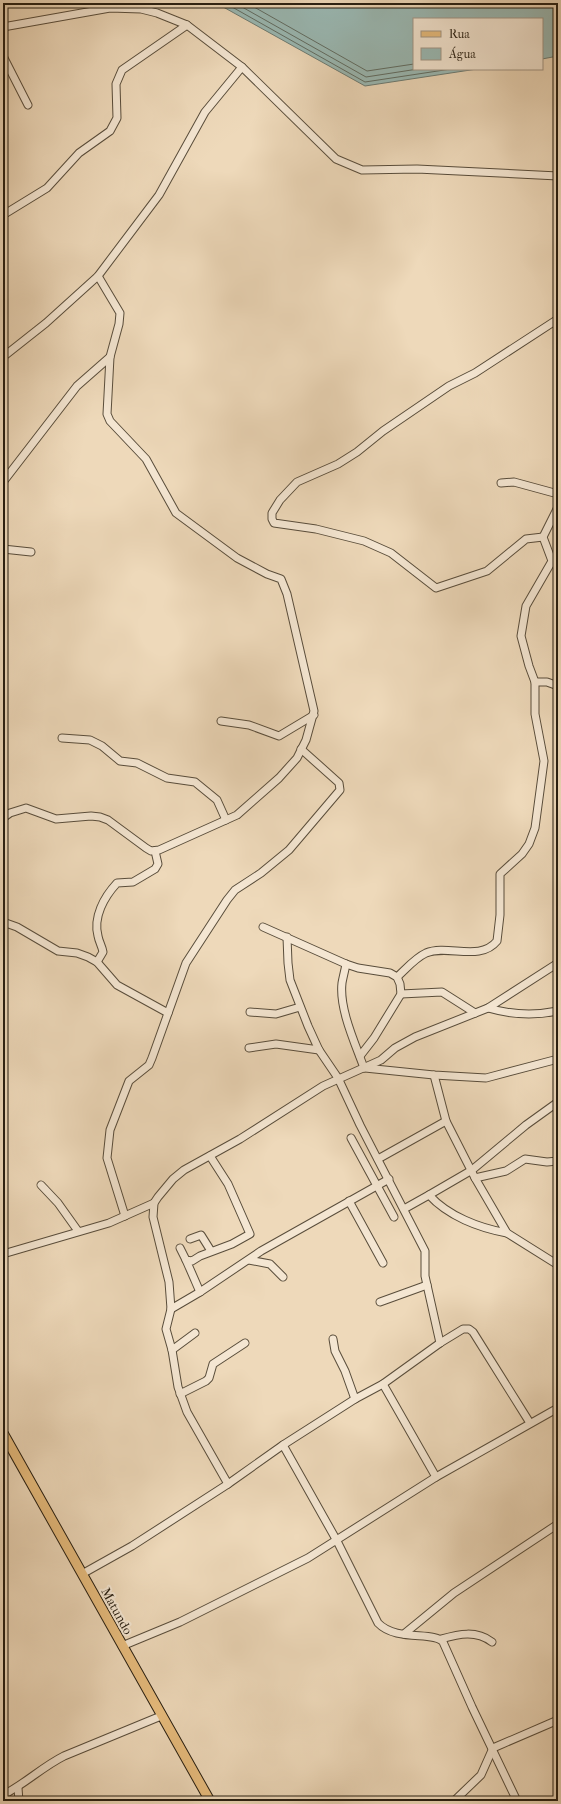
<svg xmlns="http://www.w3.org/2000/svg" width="561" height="1804" font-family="'IM FELL French Canon',serif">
<rect width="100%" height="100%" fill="#eed9ba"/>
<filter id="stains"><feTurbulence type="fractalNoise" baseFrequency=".005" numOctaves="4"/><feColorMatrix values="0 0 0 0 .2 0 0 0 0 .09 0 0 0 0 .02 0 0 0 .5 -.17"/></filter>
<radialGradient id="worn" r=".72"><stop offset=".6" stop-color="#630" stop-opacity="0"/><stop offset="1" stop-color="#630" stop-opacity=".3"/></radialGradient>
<path fill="#9ab9b4" stroke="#6c7b73" d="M 216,3 L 558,3 L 558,56 L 542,59 L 542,19 L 414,19 L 414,69 L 477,69 L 365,86 Z"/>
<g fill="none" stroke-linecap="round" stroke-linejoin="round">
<g stroke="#606c62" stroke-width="1">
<path d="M 225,3 L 365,82 L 451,69"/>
<path d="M 235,3 L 366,77 L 418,69"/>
<path d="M 247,3 L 367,71 L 414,64"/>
</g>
<defs>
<g id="minor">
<path d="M 3,27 L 110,8 L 141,9 L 157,13 L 187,25 L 242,67 L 336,159 L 362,170 L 417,169 L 558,176"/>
<path d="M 3,56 L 28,105"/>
<path d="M 3,215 L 47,188 L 79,153 L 110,131 L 117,118 L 116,84 L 122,70 L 187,25"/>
<path d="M 3,357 L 46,323 L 98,276 L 159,195 L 205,112 L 242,67"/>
<path d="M 3,482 L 77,386 L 110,357"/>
<path d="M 501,483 L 514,482 L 558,494"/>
<path d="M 543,537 L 526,539 L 487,571 L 436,588 L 391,553 L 364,541 L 316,529 L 274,523 L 272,519 L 272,513 L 280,500 L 297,482 L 338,464 L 357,452 L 383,431 L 449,386 L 475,373 L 558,319"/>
<path d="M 3,549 L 31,552"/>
<path d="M 535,682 L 547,682 L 558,686"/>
<path d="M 221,721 L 249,725 L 279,736 L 314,715"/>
<path d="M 62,738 L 90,740 L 102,746 L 120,761 L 137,763 L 167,778 L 195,782 L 217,800 L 226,820"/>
<path d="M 3,818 L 10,813 L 26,808 L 56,819 L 91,816 L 100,817 L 108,820 L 146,848 L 151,851 L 159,850 L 237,815 L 279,778 L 297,758 L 306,740 L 314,711 L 287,594 L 281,579 L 267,574 L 237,558 L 176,513 L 146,459 L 110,421 L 107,414 L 110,357 L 119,324 L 120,313 L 98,276"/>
<path d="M 3,922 L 17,927 L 58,951 L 77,953 L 88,957 L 97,962 L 117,985 L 168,1013"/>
<path d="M 263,927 L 346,964 L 358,968 L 390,973 L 397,977 L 400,984 L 401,994 L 374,1038 L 360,1056"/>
<path d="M 287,937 L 288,963 L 290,980 L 308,1026 L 319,1050 L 338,1078 L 360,1125 L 425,1251 L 425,1276 L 440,1343"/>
<path d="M 97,962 L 103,952 C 102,946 99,942 98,936 C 93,917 104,897 117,883 L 133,882 L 155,869 L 158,864 L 155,851"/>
<path d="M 346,964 C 345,970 343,977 342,983 C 339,1009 355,1043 364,1068"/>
<path d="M 397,977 C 406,969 415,958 426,953 C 448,944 480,962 497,941 L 500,915 L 500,874 L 522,854 L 529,844 L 535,828 L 544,761 L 535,714 L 535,682 L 529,666 L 521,636 L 526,606 L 552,561 L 543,537 L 558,507"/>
<path d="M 401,994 L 442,992 L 475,1013"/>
<path d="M 488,1008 C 512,1015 533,1016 558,1011"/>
<path d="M 250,1012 L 276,1014 L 300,1007"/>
<path d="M 249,1048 L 276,1044 L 319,1050"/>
<path d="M 365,1068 L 434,1075 L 486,1078 L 558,1059"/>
<path d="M 434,1075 L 446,1121 L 475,1178 L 507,1233 L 558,1265"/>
<path d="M 351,1138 L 394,1217"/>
<path d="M 378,1159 L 446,1121"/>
<path d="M 475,1178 L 506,1171 L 525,1159 L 547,1162 L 558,1161"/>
<path d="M 41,1185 L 58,1203 L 78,1231"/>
<path d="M 349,1201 L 383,1263"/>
<path d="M 404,1209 L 429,1195"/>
<path d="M 125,1216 L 107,1158 L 110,1130 L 129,1081 L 149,1065 L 152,1058 L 186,963 L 227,900 L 235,890 L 261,873 L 289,850 L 340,790 L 339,783 L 301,749"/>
<path d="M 507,1233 C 479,1228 448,1216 429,1195 L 472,1170 L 526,1125 L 558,1102"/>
<path d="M 190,1239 L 201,1235 L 211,1251"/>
<path d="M 180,1248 L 186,1260 L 192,1261 L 200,1256 L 232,1244 L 250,1234 L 228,1184 L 210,1156"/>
<path d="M 3,1254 L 109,1223 L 154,1203"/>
<path d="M 186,1260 L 200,1292"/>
<path d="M 249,1260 L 270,1264 L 283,1277"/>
<path d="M 380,1302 L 427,1285"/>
<path d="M 171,1309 L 200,1292 L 261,1251 L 389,1179"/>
<path d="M 333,1339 L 335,1351 L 345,1371 L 355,1399"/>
<path d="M 172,1350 L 195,1333"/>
<path d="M 383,1384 L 436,1477"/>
<path d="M 180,1394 L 206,1381 L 209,1378 L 213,1364 L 245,1343"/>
<path d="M 283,1445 L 337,1541 L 378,1623 C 396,1642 434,1631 443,1642 L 472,1707 L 517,1801"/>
<path d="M 228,1484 L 187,1412 L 178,1387 L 172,1350 L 166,1329 L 171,1309 L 169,1282 L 153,1217 L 154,1203 L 158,1197 L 173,1179 L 184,1170 L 240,1139 L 323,1086 L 381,1060 L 395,1048 L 415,1037 L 488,1008 L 558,963"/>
<path d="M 82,1574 L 132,1546 L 228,1484 L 283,1445 L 355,1399 L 383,1384 L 440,1343 L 463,1329 L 469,1329 L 473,1332 L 530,1423"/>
<path d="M 404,1634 L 454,1593 L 558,1524"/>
<path d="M 441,1639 C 459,1634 476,1630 492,1642"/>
<path d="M 122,1646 L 180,1622 L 308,1558 L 436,1477 L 558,1408"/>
<path d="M 18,1788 L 19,1801"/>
<path d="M 3,1795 C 25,1784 42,1767 64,1756 L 161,1716"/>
<path d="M 454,1801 L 481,1775 L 493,1748 L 558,1720"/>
</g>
<path id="major" d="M 3,1433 L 210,1801"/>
</defs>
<use href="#minor" stroke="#594d3b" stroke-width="9"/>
<use href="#major" stroke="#271e11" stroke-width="11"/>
<use href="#minor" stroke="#f4e6d2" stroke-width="7"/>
<use href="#major" stroke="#e7bc7d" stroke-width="9"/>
</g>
<g text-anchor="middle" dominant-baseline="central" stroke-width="4" stroke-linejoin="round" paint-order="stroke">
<g font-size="13" fill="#271e11" stroke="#f4e6d2">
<text transform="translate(117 1611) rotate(61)">Matundo</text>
</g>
</g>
<rect width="561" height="1804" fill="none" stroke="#eed9ba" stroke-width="16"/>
<rect x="4" y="4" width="553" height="1796" fill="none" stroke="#271e11" stroke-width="2"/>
<rect x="8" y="8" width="545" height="1788" fill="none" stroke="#271e11"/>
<rect x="413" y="18" width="130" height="52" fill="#f4e6d2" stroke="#a29685"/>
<rect x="421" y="31" width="20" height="6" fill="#e7bc7d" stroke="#a29685"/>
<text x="449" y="38" font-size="12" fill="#271e11">Rua</text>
<rect x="421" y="48" width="20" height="12" fill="#9ab9b4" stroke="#a29685"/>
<text x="449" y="58" font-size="12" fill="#271e11">Água</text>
<rect width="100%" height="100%" filter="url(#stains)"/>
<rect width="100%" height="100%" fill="url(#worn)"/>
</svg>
